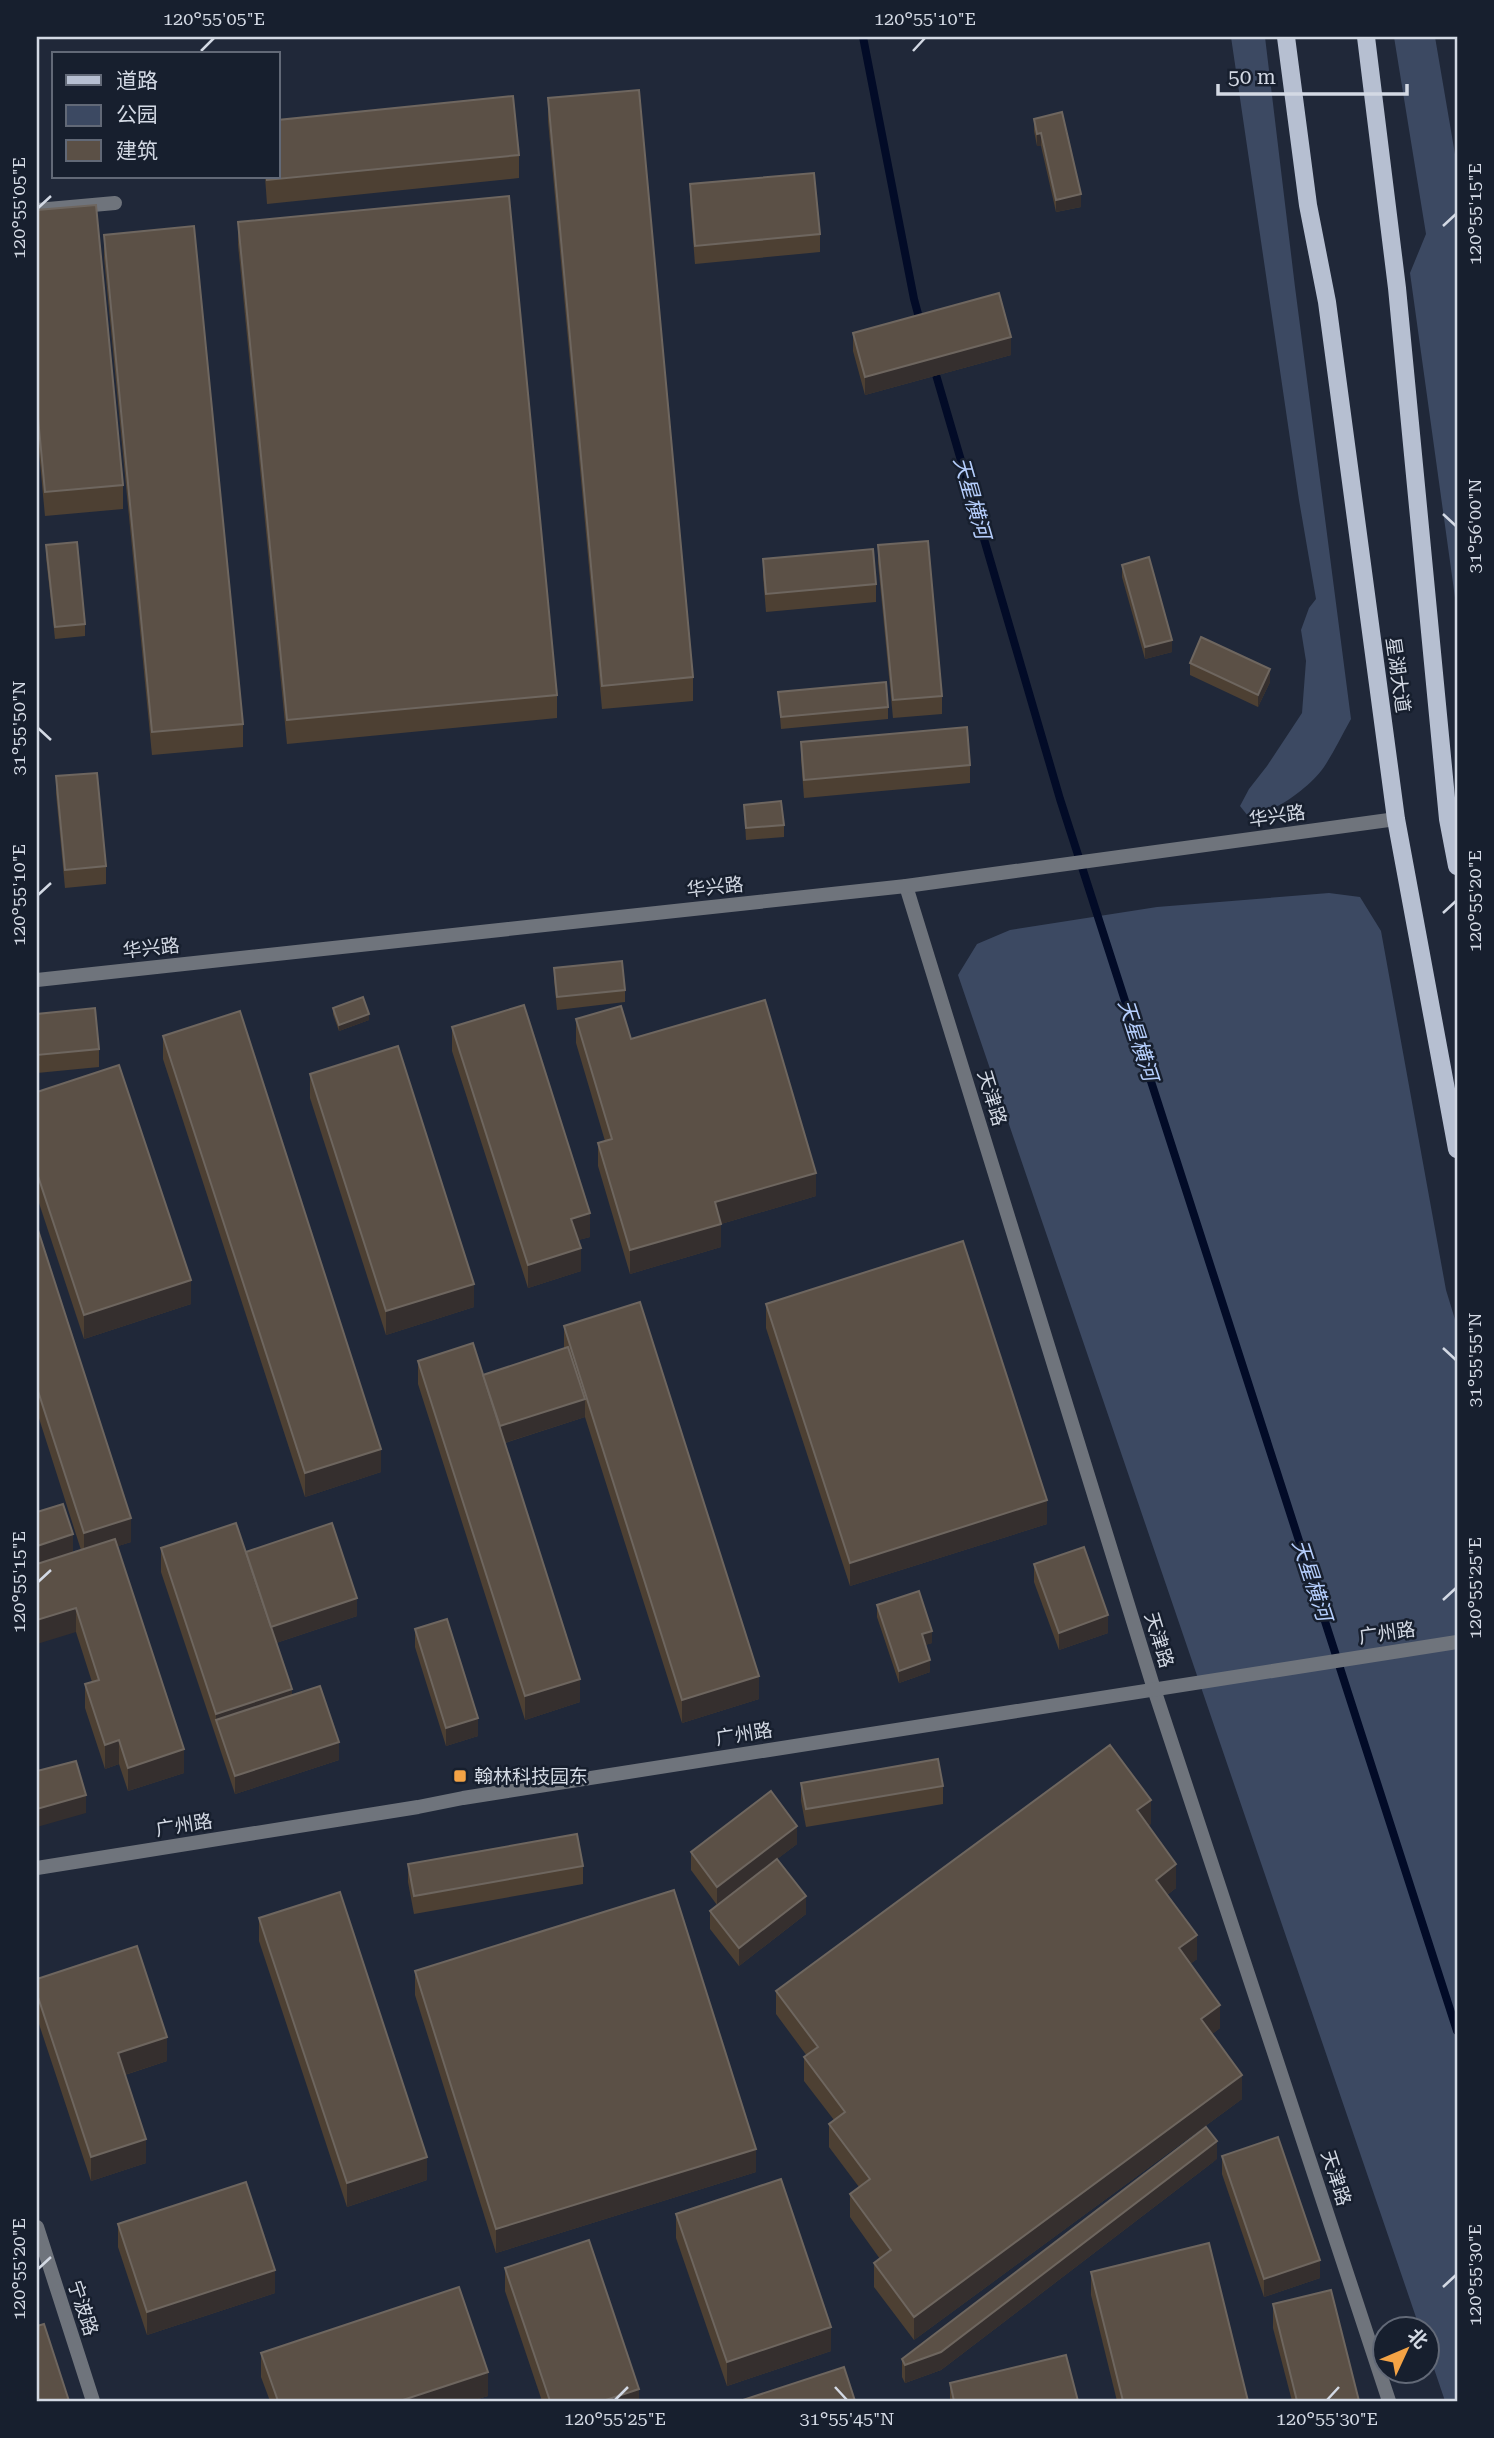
<svg xmlns="http://www.w3.org/2000/svg" width="1494" height="2438" font-family="'Roboto Serif','Noto Sans SC',serif">
<rect width="100%" height="100%" fill="#202839"/>
<g fill="#3c4962">
<path d="M 1231,37 L 1265,37 L 1295,287 L 1351,719 C 1342,735 1334,752 1324,767 C 1309,788 1274,814 1248,816 L 1240,806 L 1249,789 L 1267,766 L 1302,713 L 1306,661 L 1301,630 L 1309,608 L 1316,599 L 1299,500 Z"/>
<path d="M 1394,37 L 1435,37 L 1457,166 L 1457,612 L 1410,273 L 1426,234 Z"/>
<path d="M 1329,893 L 1360,897 L 1381,931 L 1446,1290 L 1457,1326 L 1457,2401 L 1445,2401 L 1428,2351 L 1428,2330 L 1420,2329 L 958,975 L 977,944 L 1010,930 L 1157,907 Z"/>
</g>
<g fill="none" stroke-linecap="round" stroke-linejoin="round">
<g stroke="#020b27" stroke-width="8">
<path d="M 863,37 L 914,299 L 921,325"/>
<path d="M 934,368 L 1060,799 L 1457,2031"/>
</g>
<path stroke="#6f747c" stroke-width="14" d="M 37,210 L 115,203"/>
<g stroke="#6f747c" stroke-width="14">
<path d="M 906,886 L 1154,1689 L 1389,2401"/>
<path d="M 37,980 L 906,886 L 1396,819"/>
<path d="M 37,1868 L 418,1807 L 463,1798 L 1457,1642"/>
<path d="M 37,2227 L 93,2401"/>
</g>
<g stroke="#b6bfd1" stroke-width="18">
<path d="M 1286,37 L 1308,205 L 1327,302 L 1396,819 L 1457,1149"/>
<path d="M 1366,37 L 1397,288 L 1448,819 L 1457,866"/>
</g>
</g>
<g fill="#4d4033">
<path d="M 548,98 L 693,677 L 693,701 L 602,709 L 548,121 Z"/>
<path d="M 1034,119 L 1081,207 L 1056,212 L 1041,146 L 1037,146 L 1034,131 Z"/>
<path d="M 519,155 L 519,178 L 267,204 L 265,177 L 278,177 Z"/>
<path d="M 690,184 L 820,234 L 820,252 L 695,264 L 690,202 Z"/>
<path d="M 37,210 L 123,485 L 123,509 L 45,516 L 37,431 Z"/>
<path d="M 238,222 L 557,695 L 557,718 L 287,744 L 238,245 Z"/>
<path d="M 104,235 L 243,724 L 243,747 L 152,755 L 104,258 Z"/>
<path d="M 853,333 L 1011,355 L 865,395 L 853,351 Z"/>
<path d="M 46,545 L 85,624 L 85,636 L 55,639 L 46,557 Z"/>
<path d="M 878,545 L 942,696 L 942,714 L 893,718 L 878,563 Z"/>
<path d="M 763,559 L 876,584 L 876,602 L 766,612 L 763,576 Z"/>
<path d="M 1122,565 L 1172,652 L 1145,659 L 1122,577 Z"/>
<path d="M 1190,663 L 1270,682 L 1258,707 L 1190,675 Z"/>
<path d="M 778,692 L 888,707 L 888,719 L 781,729 Z"/>
<path d="M 801,742 L 970,765 L 970,783 L 804,798 L 801,760 Z"/>
<path d="M 56,776 L 106,866 L 106,884 L 65,888 L 56,794 Z"/>
<path d="M 744,805 L 784,825 L 784,837 L 746,840 Z"/>
<path d="M 554,968 L 625,990 L 625,1002 L 557,1010 L 554,980 Z"/>
<path d="M 333,1008 L 369,1020 L 339,1031 L 333,1014 Z"/>
<path d="M 37,1014 L 99,1049 L 99,1067 L 37,1073 Z"/>
<path d="M 576,1019 L 631,1039 L 816,1196 L 721,1224 L 721,1247 L 630,1274 L 598,1166 L 598,1143 L 605,1141 L 576,1043 Z"/>
<path d="M 452,1027 L 590,1237 L 578,1240 L 581,1271 L 528,1288 L 452,1051 Z"/>
<path d="M 163,1036 L 381,1472 L 305,1497 L 163,1059 Z"/>
<path d="M 310,1074 L 474,1307 L 386,1335 L 310,1098 Z"/>
<path d="M 37,1092 L 191,1304 L 84,1339 L 37,1197 Z"/>
<path d="M 37,1227 L 131,1542 L 118,1546 L 184,1773 L 128,1791 L 119,1764 L 105,1769 L 85,1708 L 85,1684 L 92,1682 L 76,1632 L 73,1552 L 81,1550 L 37,1412 Z"/>
<path d="M 766,1304 L 1047,1524 L 850,1586 L 766,1328 Z"/>
<path d="M 564,1326 L 759,1699 L 682,1723 L 585,1417 L 505,1443 L 580,1702 L 525,1720 L 418,1384 L 418,1361 L 483,1375 L 564,1349 Z"/>
<path d="M 161,1548 L 246,1552 L 357,1616 L 276,1643 L 292,1695 L 339,1760 L 235,1794 L 161,1572 Z"/>
<path d="M 1034,1564 L 1108,1633 L 1059,1650 L 1034,1582 Z"/>
<path d="M 877,1605 L 932,1643 L 925,1645 L 930,1672 L 899,1683 L 877,1617 Z"/>
<path d="M 415,1629 L 478,1736 L 446,1746 L 415,1647 Z"/>
<path d="M 801,1783 L 943,1786 L 943,1804 L 806,1827 L 801,1801 Z"/>
<path d="M 1151,1824 L 1148,1826 L 1176,1888 L 1167,1895 L 1197,1959 L 1190,1964 L 1220,2028 L 1212,2034 L 1242,2099 L 914,2340 L 874,2287 L 874,2263 L 880,2259 L 850,2217 L 850,2194 L 859,2187 L 829,2147 L 829,2124 L 834,2120 L 804,2081 L 804,2057 L 807,2056 L 776,2014 L 776,1991 Z"/>
<path d="M 797,1844 L 777,1859 L 806,1914 L 739,1966 L 710,1929 L 710,1911 L 717,1905 L 691,1870 L 691,1852 Z"/>
<path d="M 408,1864 L 583,1866 L 583,1884 L 414,1914 L 408,1882 Z"/>
<path d="M 259,1918 L 427,2180 L 347,2207 L 259,1941 Z"/>
<path d="M 415,1971 L 756,2172 L 496,2253 L 415,1995 Z"/>
<path d="M 37,1979 L 167,2061 L 125,2075 L 146,2163 L 91,2181 L 37,2018 Z"/>
<path d="M 1222,2156 L 1320,2278 L 1264,2297 L 1222,2174 Z"/>
<path d="M 1217,2159 L 941,2370 L 905,2383 L 902,2377 L 902,2359 Z"/>
<path d="M 676,2214 L 831,2351 L 727,2386 L 676,2238 Z"/>
<path d="M 118,2224 L 275,2293 L 147,2335 L 118,2247 Z"/>
<path d="M 505,2268 L 639,2401 L 542,2401 L 505,2291 Z"/>
<path d="M 1091,2272 L 1248,2401 L 1117,2401 L 1091,2295 Z"/>
<path d="M 1273,2304 L 1359,2401 L 1292,2401 L 1273,2328 Z"/>
<path d="M 261,2353 L 488,2396 L 471,2401 L 270,2401 L 261,2377 Z"/>
<path d="M 950,2383 L 1078,2401 L 950,2401 Z"/>
</g>
<g fill="#352f2e">
<path d="M 1041,133 L 1041,146 L 1037,146 L 1037,134 Z"/>
<path d="M 1081,194 L 1081,207 L 1056,212 L 1056,200 Z"/>
<path d="M 1011,337 L 1011,355 L 865,395 L 865,377 Z"/>
<path d="M 1172,640 L 1172,652 L 1145,659 L 1145,647 Z"/>
<path d="M 1270,669 L 1270,682 L 1258,707 L 1258,695 Z"/>
<path d="M 369,1014 L 369,1020 L 339,1031 L 339,1025 Z"/>
<path d="M 816,1173 L 816,1196 L 721,1224 L 721,1247 L 630,1274 L 630,1250 L 715,1202 Z"/>
<path d="M 590,1213 L 590,1237 L 571,1242 L 571,1219 Z"/>
<path d="M 581,1248 L 581,1271 L 528,1288 L 528,1265 Z"/>
<path d="M 191,1280 L 191,1304 L 84,1339 L 84,1315 Z"/>
<path d="M 474,1284 L 474,1307 L 386,1335 L 386,1311 Z"/>
<path d="M 585,1399 L 585,1417 L 498,1445 L 498,1427 Z"/>
<path d="M 381,1449 L 381,1472 L 305,1497 L 305,1473 Z"/>
<path d="M 1047,1500 L 1047,1524 L 850,1586 L 850,1563 Z"/>
<path d="M 131,1518 L 131,1542 L 84,1557 L 84,1533 Z"/>
<path d="M 73,1534 L 73,1558 L 37,1570 L 37,1546 Z"/>
<path d="M 357,1598 L 357,1616 L 270,1645 L 270,1627 Z"/>
<path d="M 76,1608 L 76,1632 L 37,1644 L 37,1620 Z"/>
<path d="M 1108,1615 L 1108,1633 L 1059,1650 L 1059,1633 Z"/>
<path d="M 932,1631 L 932,1643 L 922,1646 L 922,1634 Z"/>
<path d="M 930,1660 L 930,1672 L 899,1683 L 899,1671 Z"/>
<path d="M 759,1676 L 759,1699 L 682,1723 L 682,1700 Z"/>
<path d="M 580,1679 L 580,1702 L 525,1720 L 525,1696 Z"/>
<path d="M 292,1689 L 292,1713 L 216,1720 L 216,1714 Z"/>
<path d="M 478,1718 L 478,1736 L 446,1746 L 446,1728 Z"/>
<path d="M 119,1740 L 119,1764 L 105,1769 L 105,1745 Z"/>
<path d="M 339,1742 L 339,1760 L 235,1794 L 235,1776 Z"/>
<path d="M 184,1749 L 184,1773 L 128,1791 L 128,1768 Z"/>
<path d="M 86,1795 L 86,1813 L 37,1827 L 37,1809 Z"/>
<path d="M 1151,1800 L 1151,1824 L 1137,1834 L 1137,1810 Z"/>
<path d="M 797,1826 L 797,1844 L 717,1905 L 717,1887 Z"/>
<path d="M 1176,1864 L 1176,1888 L 1156,1903 L 1156,1880 Z"/>
<path d="M 806,1896 L 806,1914 L 739,1966 L 739,1948 Z"/>
<path d="M 1197,1935 L 1197,1959 L 1179,1972 L 1179,1948 Z"/>
<path d="M 1220,2005 L 1220,2028 L 1201,2043 L 1201,2019 Z"/>
<path d="M 167,2037 L 167,2061 L 118,2077 L 118,2053 Z"/>
<path d="M 1242,2075 L 1242,2099 L 914,2340 L 914,2317 Z"/>
<path d="M 146,2139 L 146,2163 L 91,2181 L 91,2157 Z"/>
<path d="M 1217,2141 L 1217,2159 L 941,2370 L 905,2383 L 905,2365 Z"/>
<path d="M 756,2149 L 756,2172 L 496,2253 L 496,2229 Z"/>
<path d="M 427,2157 L 427,2180 L 347,2207 L 347,2183 Z"/>
<path d="M 1320,2260 L 1320,2278 L 1264,2297 L 1264,2279 Z"/>
<path d="M 275,2270 L 275,2293 L 147,2335 L 147,2312 Z"/>
<path d="M 831,2327 L 831,2351 L 727,2386 L 727,2362 Z"/>
<path d="M 488,2372 L 488,2396 L 471,2401 L 400,2401 Z"/>
<path d="M 639,2389 L 639,2401 L 603,2401 Z"/>
</g>
<g fill="#5b5046" stroke="#6e665f" stroke-width="2">
<path d="M 639,90 L 693,677 L 602,686 L 548,98 Z"/>
<path d="M 513,96 L 519,155 L 267,180 L 267,177 L 278,177 L 278,120 Z"/>
<path d="M 1062,112 L 1081,194 L 1056,200 L 1041,133 L 1037,134 L 1034,119 Z"/>
<path d="M 814,173 L 820,234 L 695,246 L 690,184 Z"/>
<path d="M 509,196 L 557,695 L 287,720 L 238,222 Z"/>
<path d="M 96,205 L 123,485 L 45,492 L 37,407 L 37,210 Z"/>
<path d="M 194,226 L 243,724 L 152,732 L 104,235 Z"/>
<path d="M 999,293 L 1011,337 L 865,377 L 853,333 Z"/>
<path d="M 928,541 L 942,696 L 893,700 L 878,545 Z"/>
<path d="M 77,542 L 85,624 L 55,627 L 46,545 Z"/>
<path d="M 873,549 L 876,584 L 766,594 L 763,559 Z"/>
<path d="M 1149,557 L 1172,640 L 1145,647 L 1122,565 Z"/>
<path d="M 1201,637 L 1270,669 L 1258,695 L 1190,663 Z"/>
<path d="M 886,682 L 888,707 L 781,717 L 778,692 Z"/>
<path d="M 967,727 L 970,765 L 804,780 L 801,742 Z"/>
<path d="M 97,773 L 106,866 L 65,870 L 56,776 Z"/>
<path d="M 781,801 L 784,825 L 746,828 L 744,805 Z"/>
<path d="M 622,961 L 625,990 L 557,997 L 554,968 Z"/>
<path d="M 363,997 L 369,1014 L 339,1025 L 333,1008 Z"/>
<path d="M 765,1000 L 816,1173 L 715,1202 L 721,1224 L 630,1250 L 598,1143 L 612,1139 L 576,1019 L 621,1006 L 631,1039 Z"/>
<path d="M 524,1005 L 590,1213 L 571,1219 L 581,1248 L 528,1265 L 452,1027 Z"/>
<path d="M 95,1008 L 99,1049 L 37,1055 L 37,1014 Z"/>
<path d="M 240,1011 L 381,1449 L 305,1473 L 163,1036 Z"/>
<path d="M 398,1046 L 474,1284 L 386,1311 L 310,1074 Z"/>
<path d="M 119,1065 L 191,1280 L 84,1315 L 37,1173 L 37,1092 Z"/>
<path d="M 37,1227 L 131,1518 L 84,1533 L 37,1388 Z"/>
<path d="M 963,1241 L 1047,1500 L 850,1563 L 766,1304 Z"/>
<path d="M 640,1302 L 759,1676 L 682,1700 L 564,1326 Z"/>
<path d="M 473,1343 L 580,1679 L 525,1696 L 418,1361 Z"/>
<path d="M 568,1347 L 585,1399 L 500,1426 L 483,1375 Z"/>
<path d="M 63,1504 L 73,1534 L 37,1546 L 37,1512 Z"/>
<path d="M 236,1523 L 292,1689 L 216,1714 L 161,1548 Z"/>
<path d="M 332,1523 L 357,1598 L 271,1627 L 246,1552 Z"/>
<path d="M 115,1539 L 184,1749 L 128,1768 L 119,1740 L 105,1745 L 85,1684 L 99,1680 L 76,1608 L 37,1620 L 37,1564 Z"/>
<path d="M 1084,1547 L 1108,1615 L 1059,1633 L 1034,1564 Z"/>
<path d="M 919,1591 L 932,1631 L 922,1634 L 930,1660 L 899,1671 L 877,1605 Z"/>
<path d="M 447,1619 L 478,1718 L 446,1728 L 415,1629 Z"/>
<path d="M 320,1686 L 339,1742 L 235,1776 L 216,1720 Z"/>
<path d="M 1110,1745 L 1151,1800 L 1137,1810 L 1176,1864 L 1156,1880 L 1197,1935 L 1179,1948 L 1220,2005 L 1201,2019 L 1242,2075 L 914,2317 L 874,2263 L 891,2250 L 850,2194 L 870,2179 L 829,2124 L 845,2112 L 804,2057 L 818,2047 L 776,1991 Z"/>
<path d="M 938,1759 L 943,1786 L 806,1809 L 801,1783 Z"/>
<path d="M 76,1761 L 86,1795 L 37,1809 L 37,1771 Z"/>
<path d="M 771,1791 L 797,1826 L 717,1887 L 691,1852 Z"/>
<path d="M 577,1834 L 583,1866 L 414,1896 L 408,1864 Z"/>
<path d="M 777,1859 L 806,1896 L 739,1948 L 710,1911 Z"/>
<path d="M 674,1890 L 756,2149 L 496,2229 L 415,1971 Z"/>
<path d="M 340,1892 L 427,2157 L 347,2183 L 259,1918 Z"/>
<path d="M 137,1946 L 167,2037 L 118,2053 L 146,2139 L 91,2157 L 37,1994 L 37,1979 Z"/>
<path d="M 1206,2127 L 1217,2141 L 941,2352 L 905,2365 L 902,2359 Z"/>
<path d="M 1278,2137 L 1320,2260 L 1264,2279 L 1222,2156 Z"/>
<path d="M 781,2179 L 831,2327 L 727,2362 L 676,2214 Z"/>
<path d="M 246,2182 L 275,2270 L 147,2312 L 118,2224 Z"/>
<path d="M 589,2240 L 639,2389 L 603,2401 L 550,2401 L 505,2268 Z"/>
<path d="M 1209,2243 L 1248,2401 L 1123,2401 L 1091,2272 Z"/>
<path d="M 459,2287 L 488,2372 L 400,2401 L 278,2401 L 261,2353 Z"/>
<path d="M 1331,2290 L 1359,2401 L 1297,2401 L 1273,2304 Z"/>
<path d="M 44,2324 L 69,2401 L 37,2401 L 37,2326 Z"/>
<path d="M 1066,2355 L 1078,2401 L 954,2401 L 950,2383 Z"/>
<path d="M 844,2367 L 855,2401 L 743,2401 L 743,2400 Z"/>
</g>
<path fill="none" stroke="#d3d9e4" stroke-width="2.5" d="M 201,51 L 214,38M 913,51 L 925,38M 38,208 L 51,196M 1443,226 L 1456,214M 1443,514 L 1456,526M 38,728 L 51,740M 38,895 L 51,883M 1443,913 L 1456,901M 1443,1348 L 1456,1360M 38,1582 L 51,1570M 1443,1600 L 1456,1588M 38,2269 L 51,2257M 1443,2287 L 1456,2275M 835,2387 L 847,2400M 615,2400 L 628,2387M 1327,2400 L 1339,2387"/>
<rect fill="#f4a345" stroke="#171f2e" stroke-width="2.5" x="453" y="1769" width="14" height="14" rx="3.5"/>
<g text-anchor="middle" dominant-baseline="central" stroke-width="5" stroke-linejoin="round" paint-order="stroke">
<g font-size="19" fill="#d3d9e4" stroke="#171f2e">
<text transform="translate(1398 675) rotate(82)">星湖大道</text>
<text transform="translate(1277 816) rotate(-8)">华兴路</text>
<text transform="translate(715 887) rotate(-6)">华兴路</text>
<text transform="translate(151 948) rotate(-6)">华兴路</text>
<text transform="translate(992 1098) rotate(73)">天津路</text>
<text transform="translate(1387 1633) rotate(-8)">广州路</text>
<text transform="translate(1159 1640) rotate(73)">天津路</text>
<text transform="translate(744 1734) rotate(-9)">广州路</text>
<text transform="translate(184 1825) rotate(-9)">广州路</text>
<text transform="translate(1336 2178) rotate(72)">天津路</text>
<text transform="translate(83 2308) rotate(72)">宁波路</text>
</g>
<g font-size="19" fill="#d3d9e4" stroke="#171f2e" text-anchor="start">
<text x="474" y="1776">翰林科技园东</text>
</g>
<g font-size="21" font-style="italic" fill="#b5cefd" stroke="#171f2e">
<text transform="translate(972 498) rotate(74)">天星横河</text>
<text transform="translate(1138 1040) rotate(72)">天星横河</text>
<text transform="translate(1312 1580) rotate(72)">天星横河</text>
</g>
</g>
<rect width="1494" height="2438" fill="none" stroke="#171f2e" stroke-width="77"/>
<rect x="52" y="52" width="228" height="126" fill="#171f2e" stroke="#626977" stroke-width="2"/>
<rect x="66" y="75" width="35" height="10" fill="#b6bfd1" stroke="#626977" stroke-width="2"/>
<text x="116" y="88" font-size="21" fill="#d3d9e4">道路</text>
<rect x="66" y="105" width="35" height="21" fill="#3c4962" stroke="#626977" stroke-width="2"/>
<text x="116" y="122" font-size="21" fill="#d3d9e4">公园</text>
<rect x="66" y="140" width="35" height="21" fill="#5b5046" stroke="#626977" stroke-width="2"/>
<text x="116" y="158" font-size="21" fill="#d3d9e4">建筑</text>
<g transform="translate(1406 2350) rotate(46)"><circle r="33" fill="#171f2e" stroke="#626977" stroke-width="2"/>
<path d="M0-5L12 26L0 18L-12 26Z" fill="#f4a345"/>
<text y="-10" font-size="19" font-weight="bold" text-anchor="middle" fill="#d3d9e4">北</text>
</g>
<path d="M1218 84v10h189v-10" fill="none" stroke="#d3d9e4" stroke-width="3.5"/>
<text x="1228" y="84" font-size="21" fill="#d3d9e4" stroke="#171f2e" stroke-width="5" paint-order="stroke">50 m</text>
<rect x="38" y="38" width="1418" height="2362" fill="none" stroke="#d3d9e4" stroke-width="2.5"/>
<g font-size="18" text-anchor="middle" fill="#d3d9e4">
<text x="214" y="25">120°55'05"E</text>
<text x="925" y="25">120°55'10"E</text>
<text transform="translate(19 208) rotate(-90)" y="6">120°55'05"E</text>
<text transform="translate(1475 214) rotate(-90)" y="6">120°55'15"E</text>
<text transform="translate(1475 526) rotate(-90)" y="6">31°56'00"N</text>
<text transform="translate(19 728) rotate(-90)" y="6">31°55'50"N</text>
<text transform="translate(19 895) rotate(-90)" y="6">120°55'10"E</text>
<text transform="translate(1475 901) rotate(-90)" y="6">120°55'20"E</text>
<text transform="translate(1475 1360) rotate(-90)" y="6">31°55'55"N</text>
<text transform="translate(19 1582) rotate(-90)" y="6">120°55'15"E</text>
<text transform="translate(1475 1588) rotate(-90)" y="6">120°55'25"E</text>
<text transform="translate(19 2269) rotate(-90)" y="6">120°55'20"E</text>
<text transform="translate(1475 2275) rotate(-90)" y="6">120°55'30"E</text>
<text x="615" y="2425">120°55'25"E</text>
<text x="847" y="2425">31°55'45"N</text>
<text x="1327" y="2425">120°55'30"E</text>
</g>
</svg>
